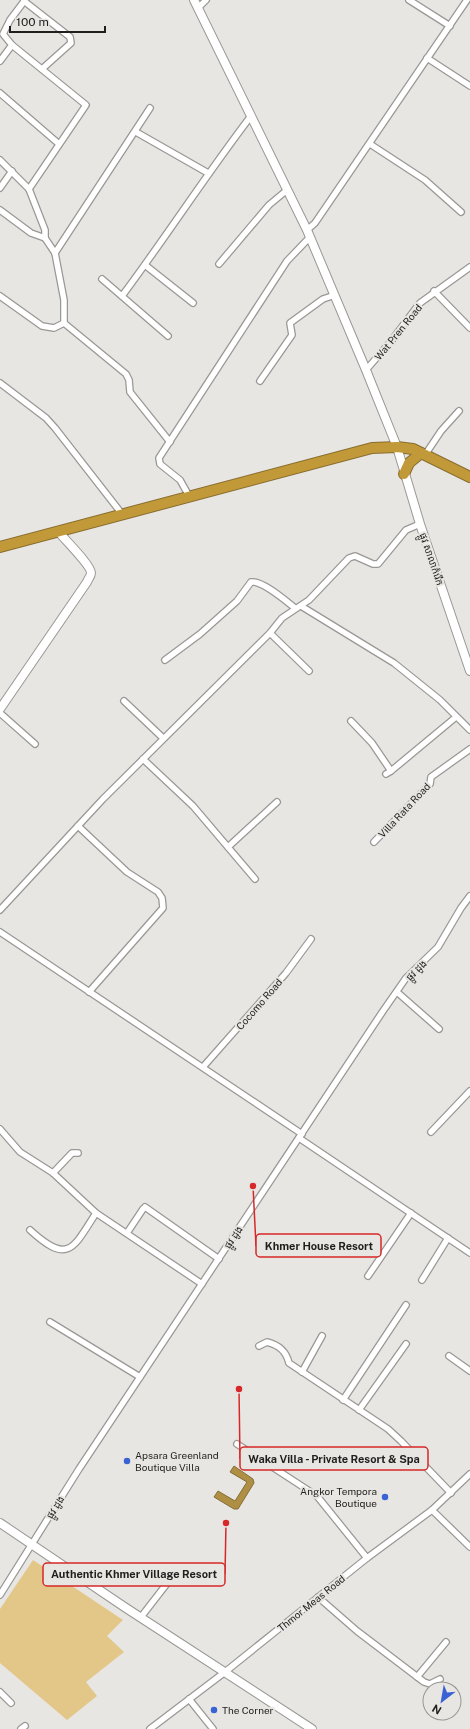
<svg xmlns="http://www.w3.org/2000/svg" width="470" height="1729" font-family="'Public Sans','Noto Sans Khmer',sans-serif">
<rect width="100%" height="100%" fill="#e8e6e3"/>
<path fill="#e3c789" d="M 33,1560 L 123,1620 L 107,1636 L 124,1652 L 86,1682 L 97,1696 L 67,1720 L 0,1663 L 0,1609 Z"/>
<path fill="#af8f43" stroke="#846d38" d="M 234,1466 L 253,1479 L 254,1483 L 238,1509 L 234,1509 L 214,1497 L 218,1491 L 235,1501 L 247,1482 L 230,1472 Z"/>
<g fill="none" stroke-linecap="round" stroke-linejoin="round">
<defs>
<g id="street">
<path d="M 409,0 L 450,26"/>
<path d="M 24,1 L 70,37 L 71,43 L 42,69"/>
<path d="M 198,8 L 206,0"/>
<path d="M 12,45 L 86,105 L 29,189"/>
<path d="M 427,58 L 470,86"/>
<path d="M 0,61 L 12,45 L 3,34 L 10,20 L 25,0"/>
<path d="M 0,93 L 59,144"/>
<path d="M 136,132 L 208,173"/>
<path d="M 370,144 L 425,180 L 461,212"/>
<path d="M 0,160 L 29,189 L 45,230 L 45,238 L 55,253 L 64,300 L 64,323 L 54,328 L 42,326 L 0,296"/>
<path d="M 0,188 L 12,171"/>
<path d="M 0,210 L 31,233 L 45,238"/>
<path d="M 307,230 L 315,223 L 467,0"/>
<path d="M 55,253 L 150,108"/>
<path d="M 219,264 L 269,205 L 287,190"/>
<path d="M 145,265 L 193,303"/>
<path d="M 102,279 L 168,336"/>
<path d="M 434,291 L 470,328"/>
<path d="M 122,296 C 166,237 206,175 251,116"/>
<path d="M 64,323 L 126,374 L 129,380 L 130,392 L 170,442"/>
<path d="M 366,370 L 392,340 L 420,303 L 470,267"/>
<path d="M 260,381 L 292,335 L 290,323 L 323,299 L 335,295"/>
<path d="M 0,383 L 46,418 L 55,428 L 122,514"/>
<path d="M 425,455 L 441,431 L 459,411"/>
<path d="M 189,496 L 180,480 L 160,464 L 159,458 L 287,261 L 310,237"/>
<path d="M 301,606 L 394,663 L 440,700 L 470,730"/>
<path d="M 270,633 L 309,671"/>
<path d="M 165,660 L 200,634 L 237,601 L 251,582 C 262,580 286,601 295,608"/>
<path d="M 124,701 L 163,738"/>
<path d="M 0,713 L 35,744"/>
<path d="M 351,721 L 372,743 L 391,771 L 386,774"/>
<path d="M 143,759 L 193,806 L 255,879"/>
<path d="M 391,771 L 456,717"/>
<path d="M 78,826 L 127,872 L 158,892 L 162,898 L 163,908 L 89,992"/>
<path d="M 374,842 L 430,784 L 431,777 L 470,749"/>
<path d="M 228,847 L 277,802"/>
<path d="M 0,910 L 103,799 L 270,633 L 282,618 L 309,600 L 349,558 L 355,556 L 373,564 L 378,564 L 406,530 L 420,524"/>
<path d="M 0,932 L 302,1134"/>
<path d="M 397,992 L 439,1029"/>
<path d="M 203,1067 L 286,973 L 311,939"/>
<path d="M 0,1129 L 20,1152 L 53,1173 L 96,1213 L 202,1284"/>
<path d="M 431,1132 L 470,1091"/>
<path d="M 299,1138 L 470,1253"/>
<path d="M 53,1173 L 72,1153 L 78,1153"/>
<path d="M 145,1207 L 219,1259"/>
<path d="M 30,1230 C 68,1265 73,1249 96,1213"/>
<path d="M 127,1233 L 143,1209"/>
<path d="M 368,1276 L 411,1213"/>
<path d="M 422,1280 L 448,1238"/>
<path d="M 50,1322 L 140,1377"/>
<path d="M 259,1346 L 267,1342 C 279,1345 286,1351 289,1363 L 388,1429 L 401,1441 L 451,1493"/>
<path d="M 449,1356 L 470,1371"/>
<path d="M 302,1372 L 322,1336"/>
<path d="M 343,1400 L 406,1305"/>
<path d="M 359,1410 L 406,1344"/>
<path d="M 237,1444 L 317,1496 L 367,1558"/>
<path d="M 432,1510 L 470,1547"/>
<path d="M 0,1595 L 79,1469 L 383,1011 L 406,978 L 438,947 L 461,908 L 470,896"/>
<path d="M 318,1597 L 357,1631 L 424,1682 L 430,1684 L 440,1679"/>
<path d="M 141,1617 L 172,1577"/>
<path d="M 417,1677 L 446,1642"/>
<path d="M 0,1692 L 11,1703"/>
<path d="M 189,1699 L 213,1729"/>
<path d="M 21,1729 L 25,1726"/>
<path d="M 150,1729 L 225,1672 L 367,1558 L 432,1510 L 470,1474"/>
</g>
<g id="secondary">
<path d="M 194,0 L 307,230 L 366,370 L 397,447 L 420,524 L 470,671"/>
<path d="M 0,709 L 87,582 C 88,579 91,576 91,573 C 91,565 64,539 58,531"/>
<path d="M 0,1523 L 126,1608 L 312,1729"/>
</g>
<g id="highway">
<path d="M 404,474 L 409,463 L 421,453"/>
<path d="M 0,547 L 372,448 L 397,447 L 413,449 L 470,477"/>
</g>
</defs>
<use href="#street" stroke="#999895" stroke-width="8"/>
<use href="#secondary" stroke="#999895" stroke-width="10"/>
<use href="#highway" stroke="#896e2f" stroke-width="12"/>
<use href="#street" stroke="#fff" stroke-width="5.5"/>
<use href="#secondary" stroke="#fff" stroke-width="8"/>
<use href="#highway" stroke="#c19938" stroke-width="10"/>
</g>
<g fill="#3962d3" stroke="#e8e6e3" stroke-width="1.5">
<circle cx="127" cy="1461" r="4"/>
<circle cx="385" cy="1497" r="4"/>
<circle cx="214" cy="1710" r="4"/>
</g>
<g text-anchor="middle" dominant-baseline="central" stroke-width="4" stroke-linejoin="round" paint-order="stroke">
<g font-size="10" fill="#201f1e" stroke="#e8e6e3">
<text transform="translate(398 332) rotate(-51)">Wat Pren Road</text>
<text transform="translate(432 559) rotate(71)">ផ្លូវ សាលាកំរើក</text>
<text transform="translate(404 810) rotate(-47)">Villa Rata Road</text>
<text transform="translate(416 970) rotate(-44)">ផ្លូវ ដូង</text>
<text transform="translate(259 1004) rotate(-49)">Cocomo Road</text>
<text transform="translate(233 1237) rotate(-57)">ផ្លូវ ដូង</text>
<text transform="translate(55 1507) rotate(-58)">ផ្លូវ ដូង</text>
<text transform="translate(311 1603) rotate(-39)">Thmor Meas Road</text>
</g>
<g font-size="10" fill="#201f1e" stroke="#e8e6e3" text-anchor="start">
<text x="135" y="1455">Apsara Greenland<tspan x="135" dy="12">Boutique Villa</tspan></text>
<text x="377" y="1491" text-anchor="end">Angkor Tempora<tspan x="377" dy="12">Boutique</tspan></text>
<text x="222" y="1710">The Corner</text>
</g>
</g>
<path fill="none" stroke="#d62828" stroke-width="1.5" d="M253 1186L256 1246M239 1389L240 1459M226 1523L225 1574"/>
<g fill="#d62828" stroke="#e8e6e3" stroke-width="1.5">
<circle cx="253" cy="1186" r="4"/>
<circle cx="239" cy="1389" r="4"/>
<circle cx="226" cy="1523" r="4"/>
</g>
<g fill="#e8e6e3" stroke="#d62828" stroke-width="1.5">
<rect x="256" y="1234" width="125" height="23" rx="4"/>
<rect x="240" y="1447" width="188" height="23" rx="4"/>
<rect x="43" y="1563" width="182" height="23" rx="4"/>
</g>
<g font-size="11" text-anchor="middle" font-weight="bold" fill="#201f1e">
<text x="319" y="1250">Khmer House Resort</text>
<text x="334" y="1463">Waka Villa - Private Resort &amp; Spa</text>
<text x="134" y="1578">Authentic Khmer Village Resort</text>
</g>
<g transform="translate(442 1701) rotate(211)"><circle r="19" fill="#e8e6e3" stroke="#989694"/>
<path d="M0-3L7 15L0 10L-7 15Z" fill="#3962d3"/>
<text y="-6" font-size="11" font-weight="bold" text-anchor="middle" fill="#201f1e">N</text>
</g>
<path d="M10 26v6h95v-6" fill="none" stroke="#201f1e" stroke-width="2"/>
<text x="16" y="26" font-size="12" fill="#201f1e" stroke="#e8e6e3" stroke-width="3" paint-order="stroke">100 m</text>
</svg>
